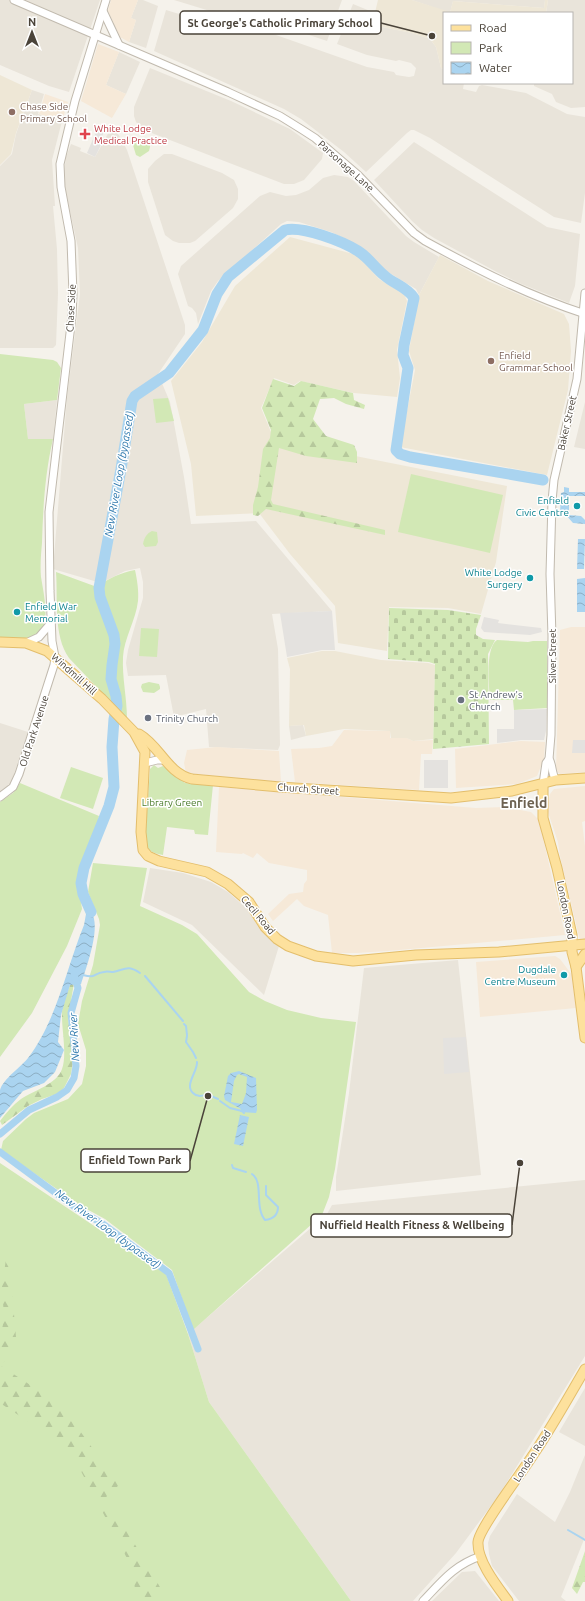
<svg xmlns="http://www.w3.org/2000/svg" width="585" height="1601" font-family="Ubuntu,sans-serif">
<defs>
<pattern id="forest-firs" width="22" height="20" patternUnits="userSpaceOnUse"><rect width="22" height="20" fill="#d2e8b5"/><path d="M5 1l3.5 6h-7zM16 11l3.5 6h-7z" fill="#b6c89c"/></pattern>
<pattern id="cemetery-stones" width="16" height="16" patternUnits="userSpaceOnUse"><rect width="16" height="16" fill="#d2e8b5"/><path d="M2 7V4a2 2 0 0 1 4 0v3zM10 15v-3a2 2 0 0 1 4 0v3z" fill="#b6c89c"/></pattern>
<pattern id="water-waves" width="16" height="10" patternUnits="userSpaceOnUse"><rect width="16" height="10" fill="#aad4f0"/><path d="M0 5q4-4 8 0t8 0" fill="none" stroke="#8caec3"/></pattern>
</defs>
<rect width="100%" height="100%" fill="#f5f2eb"/>
<g fill="#e9e4da">
<path d="M 0,0 L 100,0 L 69,92 L 49,86 L 0,65 Z"/>
<path d="M 138,0 L 143,0 L 158,6 L 146,48 L 129,42 L 136,20 L 131,18 Z"/>
<path d="M 174,0 L 342,0 L 327,41 L 241,12 L 235,10 L 210,11 Z"/>
<path d="M 412,0 L 545,0 L 544,8 L 453,1 L 450,13 Z"/>
<path d="M 548,0 L 585,0 L 585,107 L 571,108 L 556,102 L 552,94 L 534,86 L 534,83 L 572,83 L 572,13 L 546,13 Z"/>
<path d="M 353,4 L 375,13 L 372,25 L 412,33 L 430,39 L 436,47 L 441,68 L 444,69 L 444,83 L 464,83 L 463,89 L 476,92 L 479,86 L 482,85 L 526,93 L 567,114 L 585,117 L 585,193 L 581,223 L 554,217 L 430,138 L 414,130 L 411,130 L 407,133 L 366,172 L 344,152 L 301,119 L 284,109 L 154,51 L 166,10 L 209,23 L 239,22 L 367,67 L 394,72 L 396,75 L 409,77 L 414,76 L 416,68 L 411,63 L 399,60 L 396,61 L 367,55 L 337,44 Z"/>
<path d="M 119,52 L 140,62 L 126,94 L 106,85 Z"/>
<path d="M 150,68 L 231,101 L 290,129 L 323,153 L 322,159 L 304,180 L 294,184 L 284,184 L 144,130 L 136,122 L 134,116 L 134,107 Z"/>
<path d="M 32,90 L 44,94 L 38,114 L 62,121 L 52,160 L 55,206 L 53,206 L 57,249 L 58,293 L 56,345 L 53,348 L 0,348 L 0,166 L 12,154 L 16,134 Z"/>
<path d="M 110,130 L 117,133 L 121,138 L 127,150 L 185,325 L 185,334 L 158,374 L 170,402 L 184,477 L 191,524 L 256,521 L 332,611 L 272,614 L 278,649 L 280,745 L 278,750 L 209,747 L 206,709 L 174,717 L 166,675 L 128,676 L 126,663 L 128,650 L 143,598 L 143,582 L 140,568 L 125,571 L 101,583 L 53,569 L 67,398 L 80,294 L 78,248 L 65,188 L 64,172 L 66,157 L 71,144 L 81,148 L 80,151 L 95,157 Z"/>
<path d="M 414,142 L 547,227 L 580,234 L 575,286 L 569,303 L 519,283 L 495,271 L 434,238 L 422,230 L 412,221 L 374,180 Z"/>
<path d="M 164,154 L 172,154 L 222,173 L 234,180 L 238,189 L 238,199 L 233,208 L 195,241 L 190,243 L 179,243 L 173,241 L 165,235 L 148,182 L 148,169 L 155,161 Z"/>
<path d="M 334,175 L 348,177 L 354,181 L 406,236 L 414,242 L 439,257 L 419,295 L 416,289 L 383,269 L 344,238 L 331,232 L 299,222 L 287,221 L 281,224 L 218,281 L 211,291 L 198,324 L 196,313 L 192,308 L 188,306 L 178,274 L 181,266 L 260,196 L 270,192 L 286,196 L 296,195 L 309,190 L 323,178 Z"/>
<path d="M 57,400 L 53,439 L 28,439 L 24,404 Z"/>
<path d="M 585,402 L 585,449 L 574,447 Z"/>
<path d="M 0,723 L 28,732 L 10,786 L 0,793 Z"/>
<path d="M 303,725 L 306,736 L 291,740 L 289,726 Z"/>
<path d="M 150,868 L 183,873 L 211,882 L 228,892 L 245,907 L 260,929 L 279,946 L 264,995 L 192,925 L 143,902 Z"/>
<path d="M 458,960 L 481,1175 L 336,1191 L 336,1177 L 349,1093 L 364,968 Z"/>
<path d="M 585,1180 L 585,1356 L 499,1495 L 456,1553 L 413,1601 L 351,1601 L 209,1402 L 188,1334 L 327,1214 L 332,1205 Z"/>
<path d="M 585,1388 L 585,1446 L 559,1432 Z"/>
<path d="M 585,1455 L 585,1537 L 561,1597 L 566,1601 L 519,1601 L 492,1566 L 489,1554 L 488,1543 L 490,1536 L 517,1494 L 555,1522 L 570,1492 Z"/>
<path d="M 475,1571 L 499,1601 L 432,1601 L 462,1572 Z"/>
</g>
<g fill="#f6e9d8">
<path d="M 111,0 L 138,0 L 131,18 L 136,20 L 129,42 L 120,37 L 108,11 Z"/>
<path d="M 98,44 L 119,52 L 106,85 L 126,94 L 112,118 L 81,101 Z"/>
<path d="M 45,94 L 68,102 L 62,121 L 39,114 Z"/>
<path d="M 571,627 L 585,627 L 585,772 L 560,774 L 556,771 L 560,630 Z"/>
<path d="M 344,730 L 390,731 L 390,738 L 407,738 L 413,741 L 433,740 L 432,754 L 421,754 L 419,790 L 295,782 L 291,749 L 319,748 L 332,746 Z"/>
<path d="M 521,741 L 545,742 L 544,759 L 537,776 L 517,784 L 456,788 L 455,749 Z"/>
<path d="M 217,747 L 279,751 L 281,782 L 186,773 L 184,763 L 187,750 Z"/>
<path d="M 585,786 L 585,821 L 582,822 L 585,846 L 585,940 L 580,941 L 560,856 L 558,842 L 548,812 L 548,804 L 550,794 L 554,789 Z"/>
<path d="M 219,787 L 476,808 L 504,807 L 531,812 L 539,820 L 565,935 L 388,951 L 357,953 L 332,953 L 328,915 L 304,906 L 297,899 L 273,921 L 268,914 L 289,894 L 303,892 L 304,884 L 307,880 L 307,870 L 269,863 L 257,853 L 253,858 L 243,853 L 242,854 L 216,852 Z"/>
<path d="M 555,956 L 560,959 L 572,975 L 576,1008 L 480,1017 L 476,962 Z"/>
</g>
<g fill="#eee7d6">
<path d="M 378,0 L 412,0 L 450,12 L 453,1 L 544,8 L 545,0 L 548,0 L 546,13 L 444,13 L 444,69 L 441,68 L 436,47 L 430,39 L 412,33 L 372,25 Z"/>
<path d="M 0,75 L 32,90 L 16,133 L 11,154 L 0,165 Z"/>
<path d="M 290,237 L 357,255 L 379,279 L 404,294 L 407,301 L 397,350 L 400,378 L 397,397 L 354,393 L 300,381 L 294,385 L 274,378 L 261,408 L 271,432 L 330,451 L 507,486 L 496,562 L 481,614 L 448,608 L 389,607 L 387,651 L 338,643 L 335,606 L 290,554 L 259,513 L 196,516 L 191,464 L 171,381 L 202,342 L 235,286 Z"/>
<path d="M 440,255 L 488,281 L 564,314 L 569,324 L 571,351 L 568,390 L 547,475 L 400,447 L 415,370 L 409,351 L 419,295 Z"/>
<path d="M 322,651 L 335,651 L 381,660 L 428,663 L 435,665 L 433,739 L 413,741 L 407,738 L 391,738 L 390,731 L 344,729 L 306,736 L 304,725 L 289,726 L 290,669 L 287,658 Z"/>
</g>
<g fill="#d2e8b5">
<path d="M 134,139 L 143,141 L 150,145 L 150,147 L 149,151 L 140,157 L 136,155 L 132,142 Z"/>
<path d="M 0,354 L 53,360 L 57,362 L 61,368 L 57,400 L 24,404 L 28,439 L 53,439 C 45,473 43,508 42,543 C 41,554 40,566 41,577 C 43,590 50,619 41,631 C 32,641 12,638 0,638 Z"/>
<path d="M 168,398 L 174,421 L 156,423 L 153,399 Z"/>
<path d="M 411,474 L 503,495 L 490,553 L 398,532 Z"/>
<path d="M 152,531 L 157,532 L 158,542 L 156,546 L 145,547 L 143,544 C 144,538 147,533 152,531 Z"/>
<path d="M 135,570 C 137,579 139,591 138,601 C 136,620 124,638 123,657 C 122,678 127,698 127,719 L 69,658 C 53,635 58,600 56,572 L 97,587 C 107,579 122,572 135,570 Z"/>
<path d="M 141,628 L 159,629 L 157,657 L 139,656 Z"/>
<path d="M 497,640 L 528,642 L 533,641 L 547,641 L 547,708 L 514,710 L 513,700 L 490,700 C 489,686 485,648 497,640 Z"/>
<path d="M 149,682 L 159,684 L 160,687 L 160,689 L 154,693 L 143,692 L 141,687 L 142,684 Z"/>
<path d="M 154,765 L 158,768 L 163,766 L 185,783 L 213,785 L 208,835 L 195,834 L 194,830 L 167,827 L 163,855 C 153,853 148,852 145,841 L 150,769 Z"/>
<path d="M 71,767 L 103,778 L 93,809 L 60,798 Z"/>
<path d="M 20,783 L 99,816 L 97,825 L 79,868 L 78,881 L 82,909 L 67,946 L 32,1013 L 0,1057 L 0,802 L 13,793 Z"/>
<path d="M 93,863 L 147,868 L 140,906 L 182,925 L 197,934 L 249,992 L 265,1001 L 287,1010 L 321,1018 L 356,1022 L 335,1169 L 329,1197 L 322,1215 L 193,1330 L 172,1270 L 105,1219 L 81,1206 L 1,1150 L 3,1141 L 26,1119 L 34,1113 L 68,1099 L 82,1084 L 86,1066 L 86,1050 L 78,1024 L 82,1001 L 93,965 L 100,925 L 99,919 L 88,892 Z"/>
<path d="M 0,1163 L 166,1274 L 188,1334 L 209,1402 L 351,1601 L 0,1601 Z"/>
</g>
<g fill="url(#forest-firs)">
<path d="M 273,379 L 294,386 L 301,381 L 353,393 L 354,400 L 365,405 L 364,409 L 346,404 L 334,398 L 320,399 L 313,419 L 326,436 L 354,445 L 357,452 L 357,463 L 306,456 L 279,448 L 271,500 L 273,504 L 385,530 L 385,535 L 266,509 L 258,516 L 253,515 L 253,505 L 258,487 L 263,449 L 270,438 L 271,430 L 262,408 Z"/>
<path d="M 72,983 L 74,983 L 68,1019 L 74,1055 L 71,1074 L 64,1088 L 57,1094 L 42,1099 L 28,1106 L 2,1125 L 0,1121 C 6,1113 13,1105 21,1099 C 33,1091 57,1084 62,1069 C 67,1056 62,1031 62,1017 C 61,1007 67,994 70,985 Z"/>
<path d="M 11,1258 L 10,1268 L 16,1337 L 6,1359 L 1,1366 L 52,1399 L 80,1431 L 119,1485 L 105,1498 L 123,1524 L 164,1594 L 166,1601 L 145,1601 L 135,1588 L 129,1562 L 74,1458 L 55,1439 L 0,1403 L 0,1343 L 4,1317 L 2,1287 L 6,1259 Z"/>
<path d="M 585,1551 L 585,1582 L 583,1582 L 577,1594 L 572,1588 Z"/>
</g>
<path fill="url(#cemetery-stones)" d="M 389,608 L 448,610 L 481,615 L 476,629 L 476,635 L 483,639 L 495,640 L 488,654 L 489,744 L 433,749 L 435,664 L 429,662 L 388,659 Z"/>
<g fill="#e4e2df">
<path d="M 99,125 L 106,128 L 100,141 L 102,143 L 95,157 L 87,153 Z"/>
<path d="M 332,611 L 335,650 L 322,650 L 287,657 L 280,613 Z"/>
<path d="M 484,617 L 499,620 L 498,623 L 541,628 L 542,632 L 530,635 L 484,632 L 481,628 Z"/>
<path d="M 547,709 L 546,731 L 544,740 L 521,740 L 497,743 L 497,729 L 514,729 L 514,710 Z"/>
<path d="M 573,740 L 585,740 L 585,753 L 572,753 Z"/>
<rect x="424" y="760" width="24" height="28"/>
<path d="M 466,1037 L 469,1072 L 444,1074 L 443,1038 Z"/>
</g>
<g fill="url(#water-waves)" fill-rule="evenodd">
<path d="M 564,487 L 569,488 L 569,492 L 585,492 L 585,496 L 569,496 L 569,515 L 581,516 L 585,520 L 585,524 L 573,523 L 565,514 L 560,514 L 561,493 L 564,492 Z"/>
<path d="M 578,539 L 585,539 L 584,569 L 577,569 Z"/>
<path d="M 585,578 L 585,612 L 577,612 L 577,579 Z"/>
<path d="M 91,912 C 102,926 86,968 81,984 L 70,985 L 61,1015 L 58,1042 L 64,1050 L 55,1072 L 44,1083 L 23,1091 L 0,1118 C 0,1110 0,1099 0,1090 C 3,1079 21,1067 28,1058 C 57,1020 66,969 84,925 L 86,914 Z"/>
<path d="M 239,1071 L 256,1078 L 257,1110 L 256,1113 L 240,1112 L 241,1109 L 225,1100 L 224,1096 L 228,1076 L 231,1073 ZM 239,1074 L 247,1077 L 246,1093 L 242,1104 L 231,1102 L 234,1081 L 237,1075 Z"/>
<path d="M 240,1115 L 249,1117 L 243,1146 L 234,1144 Z"/>
</g>
<g fill="none" stroke-linecap="round" stroke-linejoin="round">
<g stroke="#aad4f0" stroke-width="2">
<path d="M 83,975 C 97,979 93,973 104,972 C 107,971 110,972 113,972 C 126,969 128,965 140,973"/>
<path d="M 145,976 L 183,1021"/>
<path d="M 184,1024 L 186,1026 L 187,1035"/>
<path d="M 187,1036 L 186,1042 L 193,1052 L 196,1058"/>
<path d="M 197,1062 C 198,1071 184,1085 193,1093 C 197,1097 201,1096 206,1095"/>
<path d="M 209,1095 L 218,1099"/>
<path d="M 220,1101 L 230,1108 L 242,1111 L 244,1113"/>
<path d="M 232,1165 L 233,1168 L 246,1172"/>
<path d="M 252,1174 C 264,1182 254,1207 265,1220 C 273,1219 278,1215 278,1207 L 266,1195 L 266,1186"/>
<path d="M 568,1530 L 585,1540"/>
</g>
<g stroke="#aad4f0" stroke-width="7">
<path d="M 0,1134 L 29,1110 L 57,1097 L 67,1090 L 74,1078 L 76,1066 L 71,1013 L 78,988 L 74,975"/>
<path d="M 0,1152 L 76,1208 L 103,1224 L 169,1273 L 198,1349"/>
</g>
<path stroke="#aad4f0" stroke-width="11" d="M 91,912 L 83,894 L 81,883 L 84,868 L 109,806 L 114,787 L 112,747 L 114,719 L 117,706 L 116,696 L 111,679 L 112,665 L 115,644 L 114,635 L 100,597 L 99,588 L 121,469 L 132,401 L 135,396 L 169,373 L 203,330 L 217,294 L 228,277 L 285,230 C 303,226 342,241 358,251 C 368,257 376,269 385,276 C 394,284 407,287 414,298 L 404,345 L 403,355 L 408,368 L 396,450 L 400,454 L 410,457 L 543,480"/>
<defs>
<g id="tertiary">
<path d="M 14,0 L 228,92 L 280,116 L 301,129 L 315,138 L 358,175 L 414,233 L 425,241 C 478,270 527,295 585,314"/>
<path d="M 103,11 L 119,45"/>
<path d="M 26,643 L 39,637 L 51,623"/>
<path d="M 549,759 C 553,765 551,773 556,780"/>
<path d="M 145,763 L 157,760 L 164,760"/>
<path d="M 543,784 L 546,763 L 549,759 L 551,735 L 552,636 L 550,574 L 552,501 L 554,480 L 577,379 L 585,293"/>
<path d="M 0,797 L 13,787 L 19,774 L 54,665 L 55,657 L 52,641 L 50,591 L 49,512 L 72,316 L 73,294 L 71,241 L 61,187 L 60,164 L 75,101 L 106,0"/>
<path d="M 423,1601 C 442,1581 454,1565 481,1556"/>
</g>
<g id="primary">
<path d="M 0,642 L 26,643 L 47,651 L 102,699 L 134,732 L 145,752 L 141,832 L 143,850 L 148,856 L 159,861 L 207,872 L 228,884 L 249,902 L 265,927 L 277,939 L 288,946 L 316,956 L 353,961 L 416,955 L 499,952 L 585,944"/>
<path d="M 139,734 C 160,746 167,773 192,779 L 280,787 L 451,798 L 512,791 L 556,780 L 585,778"/>
<path d="M 543,784 L 543,818 L 557,868 L 572,935 L 572,952 L 576,967 L 585,1038"/>
<path d="M 576,967 L 585,954"/>
<path d="M 508,1601 C 497,1586 477,1561 478,1542 C 479,1528 523,1471 533,1455 C 552,1427 568,1398 585,1369"/>
</g>
</defs>
<use href="#tertiary" stroke="#c1baae" stroke-width="9"/>
<use href="#primary" stroke="#e3be6c" stroke-width="11"/>
<use href="#tertiary" stroke="#fff" stroke-width="7"/>
<use href="#primary" stroke="#fde19d" stroke-width="9"/>
</g>
<g fill="#8d6e63" stroke="#fff" stroke-width="1.5">
<circle cx="12" cy="112" r="4"/>
<circle cx="491" cy="361" r="4"/>
</g>
<path fill="#e0444e" stroke="#fff" stroke-width="1.5" d="M83 128h4v4h4v4h-4v4h-4v-4h-4v-4h4z"/>
<g fill="#0f9aa8" stroke="#fff" stroke-width="1.5">
<circle cx="577" cy="506" r="4"/>
<circle cx="530" cy="578" r="4"/>
<circle cx="17" cy="612" r="4"/>
<circle cx="564" cy="975" r="4"/>
</g>
<g fill="#6b7280" stroke="#fff" stroke-width="1.5">
<circle cx="461" cy="700" r="4"/>
<circle cx="148" cy="718" r="4"/>
</g>
<g text-anchor="middle" dominant-baseline="central" stroke-width="3" stroke-linejoin="round" paint-order="stroke">
<g font-size="10" fill="#785e54" stroke="#fff" text-anchor="start">
<text x="20" y="106">Chase Side<tspan x="20" dy="12">Primary School</tspan></text>
<text x="499" y="355">Enfield<tspan x="499" dy="12">Grammar School</tspan></text>
</g>
<g font-size="10" fill="#be3a42" stroke="#fff" text-anchor="start">
<text x="94" y="128">White Lodge<tspan x="94" dy="12">Medical Practice</tspan></text>
</g>
<g font-size="10" fill="#4a4339" stroke="#fff">
<text transform="translate(346 166) rotate(42)">Parsonage Lane</text>
<text transform="translate(71 308) rotate(-87)">Chase Side</text>
<text transform="translate(567 423) rotate(-77)">Baker Street</text>
<text transform="translate(552 656) rotate(-90)">Silver Street</text>
<text transform="translate(74 674) rotate(42)">Windmill Hill</text>
<text transform="translate(34 731) rotate(-72)">Old Park Avenue</text>
<text transform="translate(308 789) rotate(4)">Church Street</text>
<text transform="translate(566 910) rotate(79)">London Road</text>
<text transform="translate(258 915) rotate(50)">Cecil Road</text>
<text transform="translate(532 1456) rotate(-57)">London Road</text>
</g>
<g font-size="10" fill="#0d838f" stroke="#fff" text-anchor="end">
<text x="569" y="500">Enfield<tspan x="569" dy="12">Civic Centre</tspan></text>
<text x="522" y="572">White Lodge<tspan x="522" dy="12">Surgery</tspan></text>
<text x="25" y="606" text-anchor="start">Enfield War<tspan x="25" dy="12">Memorial</tspan></text>
<text x="556" y="969">Dugdale<tspan x="556" dy="12">Centre Museum</tspan></text>
</g>
<g font-size="10" fill="#5b616d" stroke="#fff" text-anchor="start">
<text x="469" y="694">St Andrew's<tspan x="469" dy="12">Church</tspan></text>
<text x="156" y="718">Trinity Church</text>
</g>
<g font-size="10" fill="#4b7c2c" stroke="#fff">
<text x="172" y="802">Library Green</text>
</g>
<g font-size="11" font-style="italic" fill="#307aae" stroke="#fff">
<text transform="translate(119 474) rotate(-80)">New River Loop (bypassed)</text>
<text transform="translate(74 1037) rotate(-93)">New River</text>
<text transform="translate(108 1229) rotate(36)">New River Loop (bypassed)</text>
</g>
<g font-size="14" font-weight="bold" fill="#6d6150" stroke="#fff">
<text x="524" y="803">Enfield</text>
</g>
</g>
<path fill="none" stroke="#4a4339" stroke-width="1.5" d="M432 36L381 23M208 1096L190 1161M520 1163L512 1225"/>
<g fill="#4a4339" stroke="#fff" stroke-width="1.5">
<circle cx="432" cy="36" r="4"/>
<circle cx="208" cy="1096" r="4"/>
<circle cx="520" cy="1163" r="4"/>
</g>
<g fill="#fff" stroke="#4a4339" stroke-width="1.5">
<rect x="180" y="11" width="201" height="23" rx="4"/>
<rect x="81" y="1149" width="109" height="23" rx="4"/>
<rect x="311" y="1214" width="201" height="23" rx="4"/>
</g>
<g font-size="11" text-anchor="middle" font-weight="bold" fill="#4a4339">
<text x="280" y="27">St George's Catholic Primary School</text>
<text x="135" y="1164">Enfield Town Park</text>
<text x="412" y="1229">Nuffield Health Fitness &amp; Wellbeing</text>
</g>
<rect x="443" y="12" width="130" height="72" fill="#ffffff" stroke="#b7b4b0"/>
<rect x="451" y="25" width="20" height="6" fill="#fde19d" stroke="#b7b4b0"/>
<text x="479" y="32" font-size="12" fill="#4a4339">Road</text>
<rect x="451" y="42" width="20" height="12" fill="#d2e8b5" stroke="#b7b4b0"/>
<text x="479" y="52" font-size="12" fill="#4a4339">Park</text>
<rect x="451" y="62" width="20" height="12" fill="url(#water-waves)" stroke="#b7b4b0"/>
<text x="479" y="72" font-size="12" fill="#4a4339">Water</text>
<g transform="translate(32 32)" stroke="#ffffff" stroke-width="3" paint-order="stroke">
<path d="M0-3L7 15L0 10L-7 15Z" fill="#4a4339"/>
<text y="-6" font-size="11" font-weight="bold" text-anchor="middle" fill="#4a4339">N</text>
</g>
</svg>
